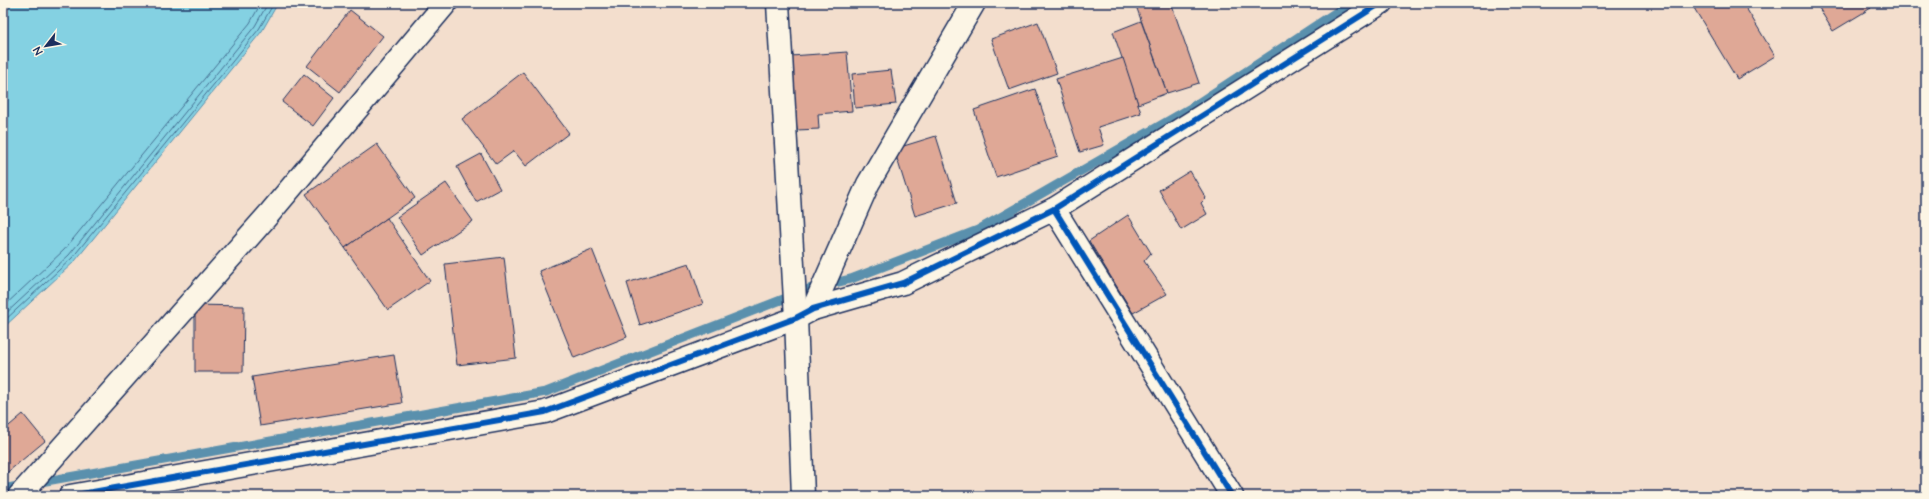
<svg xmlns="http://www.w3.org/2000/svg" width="1929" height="499" font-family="'Architects Daughter',sans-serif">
<rect width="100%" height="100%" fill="#f3decd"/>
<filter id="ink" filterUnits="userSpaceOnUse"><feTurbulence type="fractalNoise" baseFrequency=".025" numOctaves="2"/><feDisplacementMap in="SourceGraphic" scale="8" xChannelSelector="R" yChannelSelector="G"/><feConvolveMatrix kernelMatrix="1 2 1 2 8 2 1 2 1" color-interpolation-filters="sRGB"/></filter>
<g filter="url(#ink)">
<path fill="#84d1e2" stroke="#5a90ad" d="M 3,3 L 278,3 L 262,31 L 75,261 L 3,328 Z"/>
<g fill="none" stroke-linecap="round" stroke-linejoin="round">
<g stroke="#457093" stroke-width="1">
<path d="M 3,307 L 64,250 L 250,23 L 261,3"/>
<path d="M 3,316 L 69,255 L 255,26 L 268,3"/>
<path d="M 3,322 L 72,258 L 259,29 L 274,3"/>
</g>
<g stroke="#5a90ad" stroke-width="9">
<path d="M 35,483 L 546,392 L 809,289 L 851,279 L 978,230 L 1189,109 L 1350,3"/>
<path d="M 3,489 L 23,485"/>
</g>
</g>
<g fill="#dfa896" stroke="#1b2f5e">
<path d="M 1135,3 L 1171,3 L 1199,83 L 1167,93 Z"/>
<path d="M 1691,3 L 1743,3 L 1775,56 L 1737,79 Z"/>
<path d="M 1816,3 L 1867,3 L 1871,8 L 1833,31 Z"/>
<path d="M 350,10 L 383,36 L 340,92 L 307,66 Z"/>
<path d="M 1141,21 L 1167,93 L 1138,104 L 1113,32 Z"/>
<path d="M 1038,22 L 1057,73 L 1009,90 L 991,39 Z"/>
<path d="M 847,52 L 852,111 L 818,114 L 819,129 L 797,130 L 791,56 Z"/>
<path d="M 1123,58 L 1141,113 L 1098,127 L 1104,145 L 1080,152 L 1056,79 Z"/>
<path d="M 891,70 L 896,104 L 855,108 L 852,74 Z"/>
<path d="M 523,72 L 569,133 L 526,166 L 514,151 L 496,164 L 462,119 Z"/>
<path d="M 304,74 L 334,98 L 313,126 L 282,102 Z"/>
<path d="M 1035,89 L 1058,156 L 996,177 L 974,110 Z"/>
<path d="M 936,136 L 957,203 L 915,216 L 894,149 Z"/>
<path d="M 377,144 L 415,198 L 345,248 L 306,194 Z"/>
<path d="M 481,154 L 500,189 L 476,202 L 457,167 Z"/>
<path d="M 1190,171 L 1206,198 L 1201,203 L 1207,214 L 1181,230 L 1159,190 Z"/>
<path d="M 446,183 L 473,221 L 423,255 L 397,217 Z"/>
<path d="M 1128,215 L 1151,253 L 1144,261 L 1167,294 L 1133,313 L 1089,241 Z"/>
<path d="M 387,218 L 430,281 L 388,310 L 345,248 Z"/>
<path d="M 592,249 L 627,337 L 574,358 L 539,271 Z"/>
<path d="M 504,257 L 516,358 L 457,365 L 445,264 Z"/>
<path d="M 689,263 L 703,304 L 640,325 L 627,283 Z"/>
<path d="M 195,305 L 244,306 L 243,372 L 195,372 Z"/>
<path d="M 394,355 L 402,403 L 260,426 L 252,377 Z"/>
<path d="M 23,414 L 45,441 L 3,476 L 3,431 Z"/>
</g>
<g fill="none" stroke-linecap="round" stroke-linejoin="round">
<defs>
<g id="minor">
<path d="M 778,3 L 796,318 L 803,496"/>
<path d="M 1054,209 L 1232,496"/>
<path d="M 813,309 L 868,184 L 974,3"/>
<path d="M 19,496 L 269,214 L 446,3"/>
<path d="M 70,496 L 545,412 L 796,318 L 813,309 L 903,283 L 1054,209 L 1381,3"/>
</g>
</defs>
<use href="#minor" stroke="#1b2f5e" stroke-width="25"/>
<use href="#minor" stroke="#fcf5e5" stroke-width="22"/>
<defs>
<g id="cycleway">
<path d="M 1054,209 L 1232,496"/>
<path d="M 70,496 L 545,412 L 796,318 L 813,309 L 903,283 L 1054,209 L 1381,3"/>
</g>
</defs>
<use href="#cycleway" stroke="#fcf5e5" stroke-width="8"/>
<use href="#cycleway" stroke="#0057b8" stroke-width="6"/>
</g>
</g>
<rect width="1929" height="499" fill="none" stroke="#fcf5e5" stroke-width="16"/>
<rect x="8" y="8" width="1913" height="483" fill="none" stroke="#1b2f5e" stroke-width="1.5" filter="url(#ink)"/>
<g transform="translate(46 46) rotate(239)" stroke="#fcf5e5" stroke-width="3" paint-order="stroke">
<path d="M0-3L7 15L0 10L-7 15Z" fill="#1b2f5e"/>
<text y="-6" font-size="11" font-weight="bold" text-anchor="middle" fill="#1b2f5e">N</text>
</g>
</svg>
